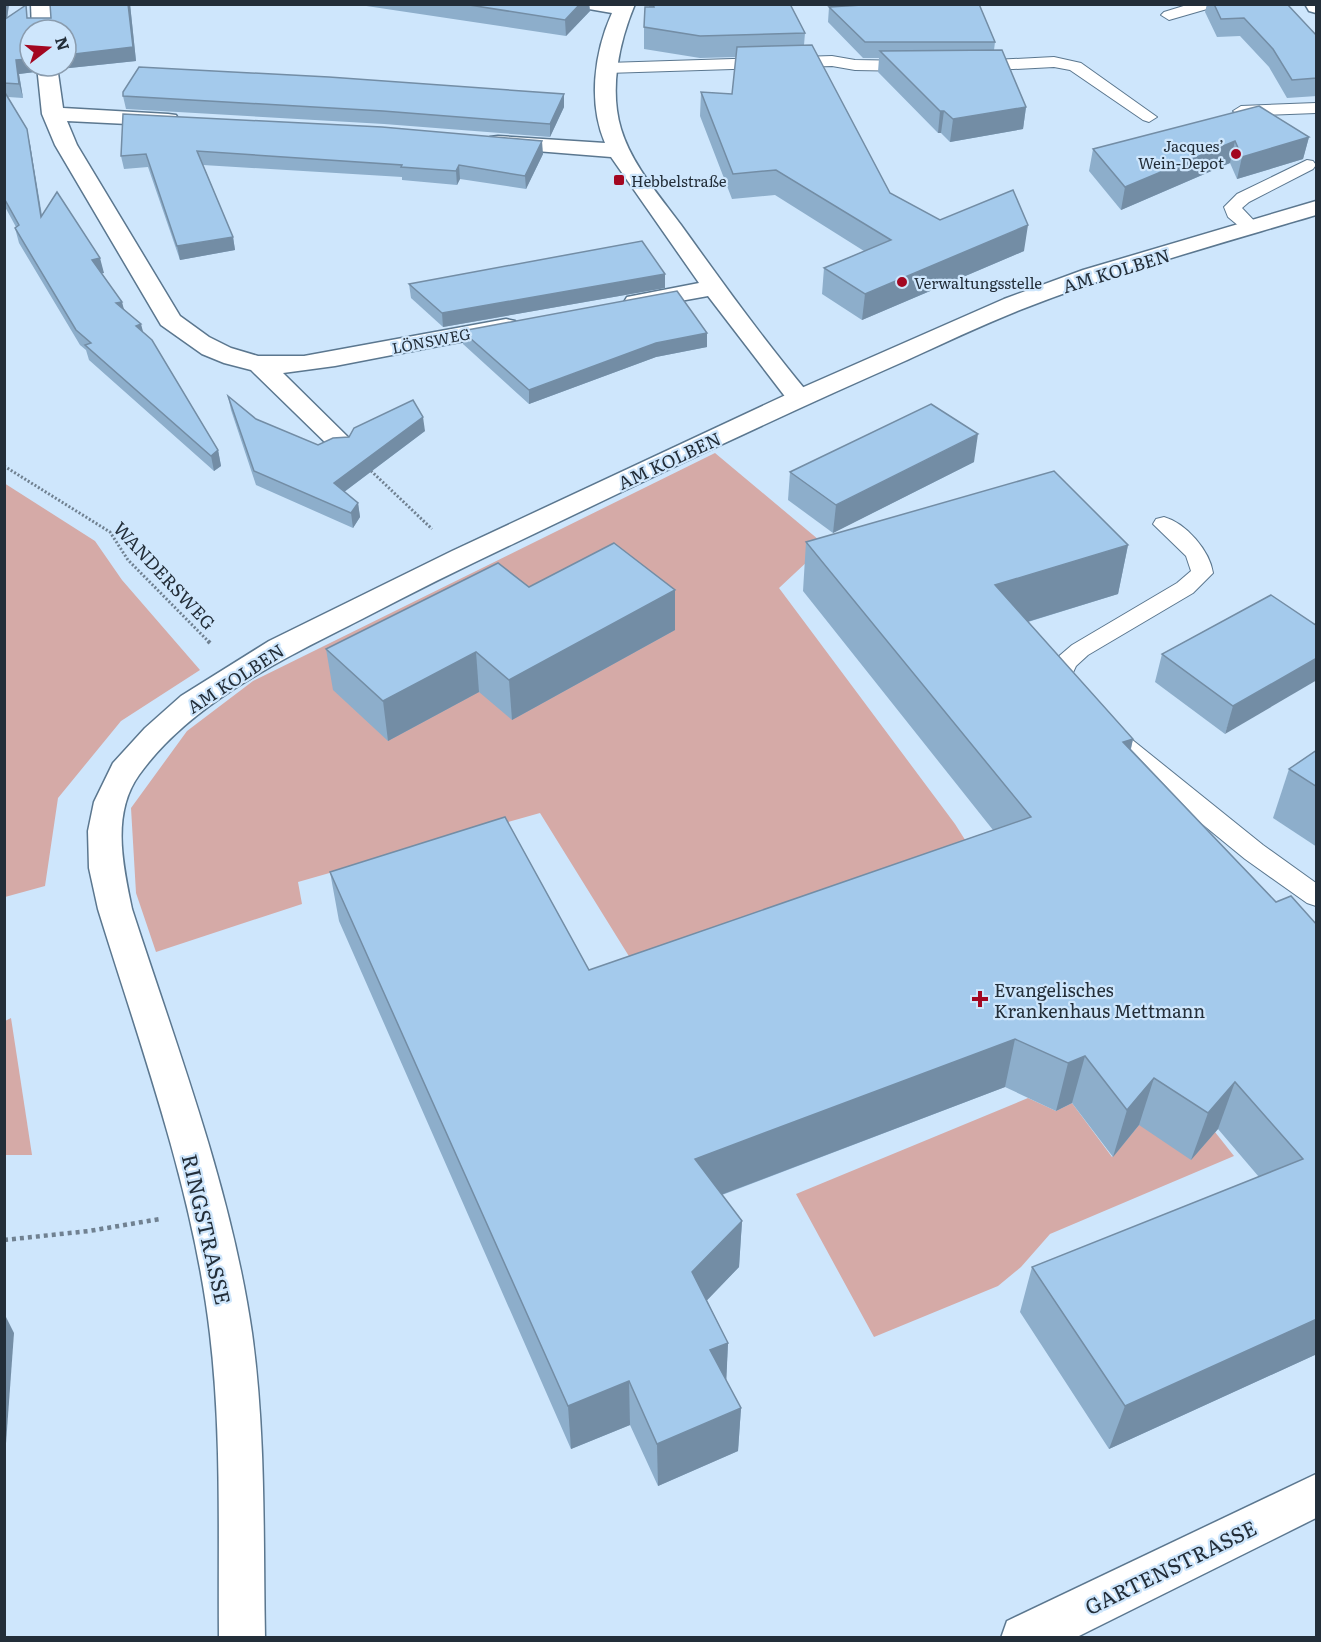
<svg xmlns="http://www.w3.org/2000/svg" width="1321" height="1642" font-family="Literata,serif">
<rect width="100%" height="100%" fill="#cee6fc"/>
<g fill="#d5aaa7">
<path d="M 715,453 L 825,545 L 779,588 L 955,824 L 976,857 L 640,974 L 540,813 L 298,882 L 302,904 L 156,952 L 136,893 L 131,808 L 187,731 L 253,681 Z"/>
<path d="M 4,483 L 95,541 L 122,580 L 200,670 L 121,721 L 58,798 L 45,886 L 5,897 Z"/>
<path d="M 11,1018 L 32,1155 L 5,1155 L 5,1021 Z"/>
<path d="M 1028,1098 L 1056,1111 L 1072,1103 L 1112,1157 L 1139,1125 L 1215,1132 L 1234,1156 L 1050,1234 L 1021,1267 L 998,1286 L 874,1337 L 796,1194 Z"/>
</g>
<g fill="none" stroke-linecap="round" stroke-linejoin="round">
<defs>
<g id="lane">
<path d="M 1190,4 L 1216,4 L 1214,7 L 1169,20 L 1161,15 L 1164,12 Z"/>
<path d="M 832,56 L 855,60 L 912,61 L 920,66 L 912,71 L 855,70 L 832,66 L 607,73 L 599,68 L 607,63 Z"/>
<path d="M 1054,57 L 1081,63 L 1157,117 L 1149,122 L 1143,120 L 1070,70 L 1054,67 L 973,71 L 965,66 L 973,61 Z"/>
<path d="M 1316,103 L 1316,113 L 1241,116 L 1233,111 L 1241,106 Z"/>
<path d="M 1307,160 L 1313,161 L 1316,165 L 1313,169 L 1249,202 L 1242,208 L 1261,228 L 1258,232 L 1246,232 L 1228,217 L 1224,207 L 1237,194 Z"/>
<path d="M 1164,517 C 1186,523 1210,551 1213,573 L 1193,593 L 1088,655 L 1076,666 L 1070,679 L 1076,694 L 1072,700 L 1064,702 L 1056,700 L 1046,679 L 1058,657 L 1072,645 L 1177,583 L 1191,571 L 1186,556 L 1153,524 L 1156,519 Z"/>
<path d="M 1116,732 L 1125,734 L 1263,845 L 1316,883 L 1316,906 L 1307,903 L 1245,859 L 1107,746 L 1104,740 L 1107,734 Z"/>
</g>
<g id="street">
<path d="M 31,4 L 51,4 L 52,30 L 32,30 Z"/>
<path d="M 581,4 L 635,4 C 619,42 609,89 621,129 C 632,165 659,195 681,225 C 722,282 763,339 808,393 L 812,398 L 808,403 L 799,406 L 790,403 L 708,296 L 636,309 L 627,307 L 624,302 L 627,297 L 699,283 L 611,157 L 498,148 L 490,147 L 487,142 L 490,137 L 498,136 L 605,143 C 588,103 594,53 612,13 L 583,8 Z"/>
<path d="M 37,66 L 57,66 L 63,108 L 168,114 L 176,115 L 179,120 L 176,125 L 168,126 L 67,121 L 77,145 L 180,316 L 209,337 L 231,348 L 258,356 L 304,356 L 506,319 L 515,321 L 518,326 L 515,331 L 506,333 L 335,366 L 283,373 L 354,443 L 350,449 L 341,451 L 332,449 L 251,370 L 224,363 L 202,354 L 161,325 L 55,145 L 42,114 Z"/>
<path d="M 1316,1474 L 1316,1518 L 1075,1638 L 1001,1638 L 1007,1621 Z"/>
</g>
<g id="secondary">
<path d="M 1305,4 L 1316,4 L 1316,13 L 1309,11 Z"/>
<path d="M 1316,201 L 1316,215 C 1219,244 1120,271 1025,308 C 984,324 944,343 905,361 C 773,419 644,481 515,543 C 464,567 414,592 364,618 C 287,657 191,702 139,775 C 111,814 123,866 132,909 C 177,1048 231,1188 252,1333 C 266,1434 263,1536 265,1638 L 219,1638 C 218,1536 222,1434 210,1334 C 193,1189 141,1048 98,909 L 89,868 L 88,831 L 94,802 L 113,763 L 145,728 L 181,696 L 269,641 L 452,551 L 790,393 L 1004,299 L 1083,270 Z"/>
</g>
</defs>
<use href="#lane" stroke="#5b778f" stroke-width="2"/>
<use href="#street" stroke="#5b778f" stroke-width="3"/>
<use href="#secondary" stroke="#5b778f" stroke-width="3"/>
<g stroke="#708191" stroke-width="3" stroke-dasharray="2 2" stroke-linecap="butt">
<path d="M 4,466 L 110,532 L 128,560 L 210,643"/>
<path d="M 368,468 L 432,529"/>
</g>
<path stroke="#708191" stroke-width="4" stroke-dasharray="3 3" stroke-linecap="butt" d="M 208,641 L 210,643"/>
<path stroke="#708191" stroke-width="4.5" stroke-dasharray="4 4" stroke-linecap="butt" d="M 4,1240 L 89,1231 L 160,1219"/>
<use href="#lane" fill="#fff" fill-rule="evenodd"/>
<use href="#street" fill="#fff" fill-rule="evenodd"/>
<use href="#secondary" fill="#fff" fill-rule="evenodd"/>
</g>
<g fill="#8daecb">
<path d="M 4,4 L 9,4 L 7,18 L 51,18 L 50,4 L 130,4 L 136,61 L 60,69 L 58,66 L 66,66 L 66,30 L 30,30 L 30,66 L 37,66 L 35,72 L 19,74 L 23,98 L 8,97 L 30,144 L 42,215 L 104,273 L 102,273 L 124,309 L 143,333 L 218,450 L 221,466 L 214,471 L 89,360 L 86,350 L 80,345 L 19,243 L 15,228 L 16,227 L 4,205 Z"/>
<path d="M 353,4 L 589,4 L 590,11 L 566,36 Z"/>
<path d="M 649,4 L 790,4 L 805,33 L 804,45 L 890,193 L 940,220 L 1024,251 L 862,320 L 822,294 L 824,268 L 864,251 L 775,195 L 732,199 L 700,116 L 701,92 L 732,94 L 736,57 L 700,58 L 644,49 L 644,27 L 649,7 Z"/>
<path d="M 872,4 L 979,4 L 995,42 L 994,50 L 1026,107 L 1023,129 L 950,142 L 941,133 L 938,133 L 878,72 L 879,58 L 863,58 L 828,22 L 829,7 Z"/>
<path d="M 1207,4 L 1287,4 L 1317,36 L 1317,96 L 1287,98 L 1269,67 L 1240,36 L 1217,37 L 1205,12 Z"/>
<path d="M 123,96 L 564,107 L 550,137 L 384,124 L 126,109 Z"/>
<path d="M 123,114 L 543,154 L 526,189 L 460,179 L 457,185 L 402,180 L 402,177 L 203,165 L 233,237 L 235,250 L 180,260 L 148,167 L 124,169 L 121,156 Z"/>
<path d="M 1309,137 L 1303,159 L 1237,179 L 1230,163 L 1121,210 L 1089,171 L 1093,149 Z"/>
<path d="M 665,274 L 665,288 L 443,327 L 411,298 L 409,284 Z"/>
<path d="M 462,331 L 707,347 L 656,357 L 529,404 L 463,344 Z"/>
<path d="M 228,396 L 256,419 L 318,445 L 425,431 L 344,492 L 358,503 L 360,517 L 353,528 L 256,485 L 231,410 Z"/>
<path d="M 974,462 L 833,533 L 788,500 L 790,472 Z"/>
<path d="M 806,542 L 1128,545 L 1118,594 L 1028,622 L 1133,739 L 1131,749 L 1276,902 L 1291,896 L 1317,1354 L 1109,1449 L 1020,1312 L 1032,1267 L 1259,1177 L 1218,1129 L 1191,1160 L 1139,1125 L 1113,1157 L 1072,1103 L 1056,1111 L 1005,1087 L 722,1195 L 742,1221 L 739,1267 L 707,1300 L 728,1343 L 726,1380 L 741,1408 L 738,1451 L 658,1486 L 630,1425 L 571,1449 L 339,921 L 330,872 L 589,970 L 993,830 L 803,591 Z"/>
<path d="M 529,587 L 675,590 L 675,630 L 512,720 L 479,692 L 388,741 L 333,690 L 326,649 Z"/>
<path d="M 1271,595 L 1225,734 L 1155,682 L 1162,654 Z"/>
<path d="M 1317,750 L 1317,847 L 1273,818 L 1289,769 Z"/>
</g>
<g fill="#738da5">
<path d="M 4,4 L 9,4 L 5,35 Z"/>
<path d="M 128,4 L 130,4 L 136,61 L 60,69 L 59,66 L 66,66 L 66,55 Z"/>
<path d="M 580,4 L 589,4 L 590,11 L 566,36 L 565,20 Z"/>
<path d="M 30,59 L 30,66 L 37,66 L 35,72 L 19,74 L 23,98 L 19,84 L 16,60 Z"/>
<path d="M 564,94 L 564,107 L 550,137 L 550,124 Z"/>
<path d="M 1026,107 L 1023,129 L 950,142 L 953,119 Z"/>
<path d="M 940,111 L 944,111 L 941,133 L 938,133 Z"/>
<path d="M 27,129 L 30,144 L 44,232 L 41,217 Z"/>
<path d="M 1309,137 L 1303,159 L 1237,179 L 1242,157 Z"/>
<path d="M 542,141 L 543,154 L 526,189 L 525,176 Z"/>
<path d="M 1235,141 L 1230,163 L 1121,210 L 1125,187 Z"/>
<path d="M 459,165 L 460,179 L 457,185 L 456,171 Z"/>
<path d="M 1028,225 L 1024,251 L 862,320 L 865,294 Z"/>
<path d="M 233,237 L 235,250 L 180,260 L 177,246 Z"/>
<path d="M 100,258 L 104,273 L 96,274 L 92,260 Z"/>
<path d="M 665,274 L 665,288 L 443,327 L 442,313 Z"/>
<path d="M 122,302 L 126,317 L 116,303 Z"/>
<path d="M 141,324 L 145,339 L 136,326 Z"/>
<path d="M 707,333 L 707,347 L 656,357 L 529,404 L 529,390 L 656,343 Z"/>
<path d="M 423,417 L 425,431 L 336,498 L 334,483 Z"/>
<path d="M 978,434 L 974,462 L 833,533 L 836,505 Z"/>
<path d="M 218,450 L 221,466 L 214,471 L 211,456 Z"/>
<path d="M 358,503 L 360,517 L 353,528 L 351,513 Z"/>
<path d="M 1128,545 L 1118,594 L 987,634 L 995,585 Z"/>
<path d="M 675,590 L 675,630 L 512,720 L 509,680 Z"/>
<path d="M 476,652 L 479,692 L 388,741 L 383,701 Z"/>
<path d="M 1317,658 L 1317,680 L 1225,734 L 1233,706 Z"/>
<path d="M 1133,739 L 1121,788 L 1123,742 Z"/>
<path d="M 1015,1039 L 1005,1087 L 694,1205 L 695,1159 Z"/>
<path d="M 1085,1056 L 1072,1103 L 1056,1111 L 1068,1063 Z"/>
<path d="M 1154,1078 L 1139,1125 L 1113,1157 L 1127,1110 Z"/>
<path d="M 1235,1082 L 1218,1129 L 1191,1160 L 1208,1113 Z"/>
<path d="M 742,1221 L 739,1267 L 691,1317 L 692,1272 Z"/>
<path d="M 4,1313 L 14,1333 L 4,1471 Z"/>
<path d="M 1317,1319 L 1317,1354 L 1109,1449 L 1125,1406 Z"/>
<path d="M 728,1343 L 726,1387 L 710,1350 Z"/>
<path d="M 629,1381 L 630,1425 L 571,1449 L 568,1406 Z"/>
<path d="M 741,1408 L 738,1451 L 658,1486 L 657,1444 Z"/>
</g>
<g fill="#a4caec" stroke="#738da5" stroke-width="1.5">
<path d="M 50,4 L 128,4 L 133,47 L 66,55 L 66,30 L 30,30 L 30,59 L 16,60 L 19,84 L 4,83 L 4,20 L 26,5 L 27,18 L 51,18 Z"/>
<path d="M 463,4 L 580,4 L 565,20 Z"/>
<path d="M 653,4 L 790,4 L 805,33 L 700,36 L 644,27 L 645,7 L 654,7 Z"/>
<path d="M 879,4 L 979,4 L 995,42 L 865,42 L 829,7 Z"/>
<path d="M 1214,4 L 1287,4 L 1317,36 L 1317,78 L 1292,80 L 1273,49 L 1244,18 L 1221,19 Z"/>
<path d="M 812,45 L 890,193 L 940,220 L 1013,190 L 1028,225 L 865,294 L 824,268 L 891,240 L 776,170 L 733,174 L 701,92 L 732,94 L 737,47 Z"/>
<path d="M 1002,50 L 1026,107 L 953,119 L 944,111 L 940,111 L 880,51 Z"/>
<path d="M 139,67 L 329,77 L 564,94 L 550,124 L 383,111 L 123,96 L 123,92 Z"/>
<path d="M 4,91 L 27,129 L 41,217 L 57,192 L 100,258 L 92,260 L 122,302 L 116,303 L 141,324 L 136,326 L 152,340 L 218,450 L 211,456 L 85,345 L 91,343 L 76,330 L 15,228 L 19,225 L 4,198 Z"/>
<path d="M 1259,106 L 1309,137 L 1242,157 L 1235,141 L 1125,187 L 1093,149 Z"/>
<path d="M 123,114 L 382,127 L 542,141 L 525,176 L 459,165 L 456,171 L 401,167 L 402,165 L 197,151 L 233,237 L 177,246 L 146,154 L 121,156 Z"/>
<path d="M 642,241 L 665,274 L 442,313 L 409,284 Z"/>
<path d="M 677,291 L 707,333 L 656,343 L 529,390 L 462,331 Z"/>
<path d="M 228,396 L 256,419 L 318,445 L 333,438 L 349,437 L 354,428 L 413,400 L 423,417 L 334,483 L 358,503 L 351,513 L 254,471 Z"/>
<path d="M 931,404 L 978,434 L 836,505 L 790,472 Z"/>
<path d="M 1054,471 L 1128,545 L 995,585 L 1133,739 L 1123,742 L 1276,902 L 1291,896 L 1317,925 L 1317,1319 L 1125,1406 L 1032,1267 L 1303,1159 L 1235,1082 L 1208,1113 L 1154,1078 L 1127,1110 L 1085,1056 L 1068,1063 L 1015,1039 L 695,1159 L 742,1221 L 692,1272 L 728,1343 L 710,1350 L 741,1408 L 657,1444 L 629,1381 L 568,1406 L 330,872 L 505,817 L 589,970 L 1031,817 L 806,542 Z"/>
<path d="M 614,543 L 675,590 L 509,680 L 476,652 L 383,701 L 326,649 L 498,563 L 529,587 Z"/>
<path d="M 1271,595 L 1317,626 L 1317,658 L 1233,706 L 1162,654 Z"/>
<path d="M 1317,750 L 1317,787 L 1289,769 Z"/>
</g>
<g fill="#a30721" stroke="#cee6fc" stroke-width="2">
<circle cx="1236" cy="154" r="6"/>
<rect x="613" y="174" width="12" height="12" rx="3"/>
<circle cx="902" cy="282" r="6"/>
<path d="M977 990h6v6h6v6h-6v6h-6v-6h-6v-6h6z"/>
</g>
<g text-anchor="middle" dominant-baseline="central" stroke-width="4.5" stroke-linejoin="round" paint-order="stroke">
<g font-size="15" fill="#232e39" stroke="#cee6fc" text-anchor="start">
<text x="1224" y="145" text-anchor="end">Jacques’<tspan x="1224" dy="17">Wein-Depot</tspan></text>
<text x="631" y="180">Hebbelstraße</text>
<text x="914" y="282">Verwaltungsstelle</text>
</g>
<g font-size="15" fill="#232e39" stroke="#cee6fc">
<text transform="translate(431 340) rotate(-11)">LÖNSWEG</text>
</g>
<g font-size="18" fill="#232e39" stroke="#cee6fc">
<text transform="translate(1116 270) rotate(-17)">AM KOLBEN</text>
<text transform="translate(669 460) rotate(-25)">AM KOLBEN</text>
<text transform="translate(165 575) rotate(47)">WANDERSWEG</text>
<text transform="translate(235 678) rotate(-33)">AM KOLBEN</text>
</g>
<g font-size="18" fill="#232e39" stroke="#cee6fc" text-anchor="start">
<text x="994" y="989">Evangelisches<tspan x="994" dy="21">Krankenhaus Mettmann</tspan></text>
</g>
<g font-size="21" fill="#232e39" stroke="#cee6fc">
<text transform="translate(208 1229) rotate(77)">RINGSTRASSE</text>
<text transform="translate(1170 1566) rotate(-26)">GARTENSTRASSE</text>
</g>
</g>
<rect width="1321" height="1642" fill="none" stroke="#232e39" stroke-width="12"/>
<g transform="translate(48 48) rotate(73)"><circle r="28" fill="#cee6fc" stroke="#8a9cae" stroke-width="1.5"/>
<path d="M0-4.5L10 22L0 15L-10 22Z" fill="#a30721"/>
<text y="-9" font-size="16" font-weight="bold" text-anchor="middle" fill="#232e39">N</text>
</g>
</svg>
